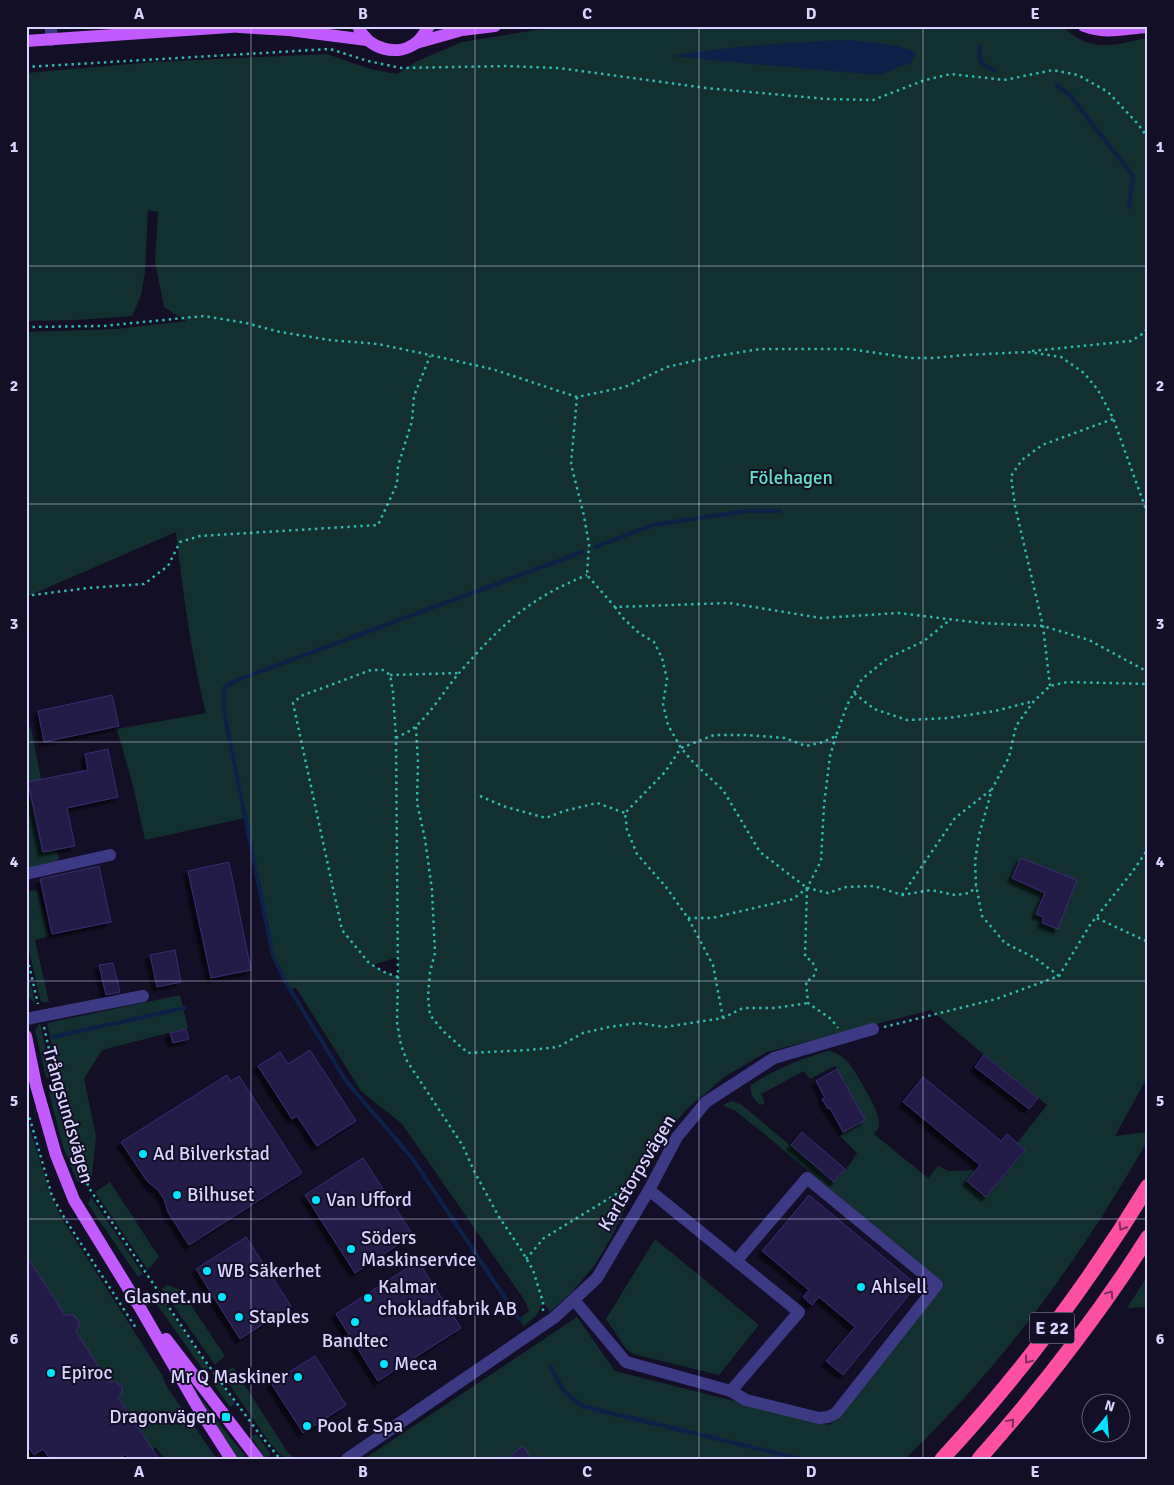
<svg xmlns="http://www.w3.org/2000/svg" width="1174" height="1485" font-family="Signika,sans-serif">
<defs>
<filter id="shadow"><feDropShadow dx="-4.5" dy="4.5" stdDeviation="1" flood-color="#0009"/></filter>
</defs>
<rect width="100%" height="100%" fill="#130f26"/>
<g fill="#12302f" fill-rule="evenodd">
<path d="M 606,26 L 1062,26 C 1083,45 1097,48 1124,43 C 1132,41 1140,39 1148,38 L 1148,1034 L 1145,1040 L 1148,1041 L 1148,1076 L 1115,1136 L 1148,1132 L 1148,1140 C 1080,1259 1004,1364 905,1459 L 364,1459 L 577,1317 L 615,1371 L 830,1425 L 944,1285 L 762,1132 L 734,1110 L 728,1108 L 723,1105 L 732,1101 L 742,1105 L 834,1182 C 843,1172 851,1164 857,1153 L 840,1136 L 843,1132 L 864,1120 L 835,1066 L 810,1079 L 804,1071 L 761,1094 L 765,1103 L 761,1105 C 754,1100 749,1094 751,1085 C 775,1069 800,1059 828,1051 C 836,1052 842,1056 848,1062 C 855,1070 879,1111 879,1121 C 880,1127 877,1130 874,1134 L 928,1178 L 938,1166 L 949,1171 L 976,1170 L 967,1181 L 986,1197 L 1025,1150 L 1017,1143 L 1047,1105 L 984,1055 L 931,1010 L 767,1052 L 726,1076 L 689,1107 L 663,1136 L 643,1170 L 612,1236 L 595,1265 L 571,1293 L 550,1312 L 543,1302 L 536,1316 L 524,1326 L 519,1319 L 529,1311 L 525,1301 L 402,1124 L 361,1091 L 296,988 L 290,989 L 273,956 L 245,818 L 145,840 L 134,790 L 117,729 L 206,713 C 191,654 183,593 176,532 L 26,597 L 26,332 L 116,329 L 186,321 L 164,307 L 155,262 L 158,212 L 148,210 L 145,272 L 141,296 L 132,316 L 78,320 L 26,321 L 26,73 L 153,62 L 327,54 L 370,69 L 397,74 L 417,61 L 462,42 L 536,30 ZM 398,957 L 398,977 L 384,972 L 373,965 Z"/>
<path d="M 31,727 L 41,779 L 43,852 L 56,850 L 59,858 L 56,862 L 26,869 L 26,728 Z"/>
<path d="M 38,890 L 49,936 L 35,940 L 49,1002 L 41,1002 L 26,937 L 26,892 Z"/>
<path d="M 26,964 L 35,1002 C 22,997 26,976 26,964 Z"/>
<path d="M 180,995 L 188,1028 L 102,1050 L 84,1079 L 96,1136 L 92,1176 L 89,1178 L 73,1135 L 60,1087 L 47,1023 Z"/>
<path d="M 40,1023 L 51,1075 L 50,1077 L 46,1078 L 35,1030 Z"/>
<path d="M 53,1082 L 64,1126 L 84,1182 L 82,1183 L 77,1181 L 62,1144 L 47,1084 Z"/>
<path d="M 26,1118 C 39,1153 44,1185 62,1219 L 162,1375 L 167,1387 L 217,1459 L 164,1459 L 156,1447 L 149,1452 L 146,1439 L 118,1397 L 122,1392 L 121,1387 L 116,1382 L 109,1383 L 75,1331 L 79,1325 L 79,1321 L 73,1315 L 66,1317 L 26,1256 Z"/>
<path d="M 110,1182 L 159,1257 L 148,1270 L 95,1192 Z"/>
<path d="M 91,1197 L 143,1274 L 138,1277 L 88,1204 Z"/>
<path d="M 655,1239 L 759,1325 L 719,1375 L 633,1354 L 626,1349 L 606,1319 Z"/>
<path d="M 1148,1275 L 1148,1307 L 1127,1308 Z"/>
<path d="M 167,1285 L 181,1290 L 225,1356 L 215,1365 L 162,1289 Z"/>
<path d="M 159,1296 L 209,1368 L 204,1371 L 153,1299 Z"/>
<path d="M 233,1367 L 288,1453 L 297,1459 L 301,1459 C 283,1459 282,1457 270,1443 L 222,1374 Z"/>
<path d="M 217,1378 L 235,1403 L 230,1407 L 212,1382 Z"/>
<path d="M 200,1397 L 228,1435 L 248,1459 L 237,1459 L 198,1398 Z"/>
<path d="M 256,1434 L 270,1453 L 269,1457 L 266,1459 L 251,1437 Z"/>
</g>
<path fill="#0c2248" d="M 851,40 L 893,45 L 916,52 L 912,62 L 879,75 L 753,64 L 671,56 C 731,46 791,42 851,40 Z"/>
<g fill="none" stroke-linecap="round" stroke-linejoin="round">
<g stroke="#0c2248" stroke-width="4">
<path d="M 979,47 L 981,63 L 995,71"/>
<path d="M 1056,85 L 1069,94 L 1133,176 L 1129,207"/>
<path d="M 595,547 L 653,525 L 746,511 L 780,511"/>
<path d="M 53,1037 L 184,1008"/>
<path d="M 519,1319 L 412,1158 L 346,1081 L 285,981 L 273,956 L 224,711 L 224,688 L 235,681 L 582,552"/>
<path d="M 550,1367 L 564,1391 L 582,1406 L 800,1459"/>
</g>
</g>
<g fill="#241b47" stroke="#3b2d73" filter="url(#shadow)">
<path d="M 112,695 L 119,726 L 44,742 L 38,711 Z"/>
<path d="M 108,749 L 118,797 L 67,808 L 75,846 L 43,852 L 28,782 L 88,770 L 85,754 Z"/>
<path d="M 1021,858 L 1077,880 L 1058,929 L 1042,923 L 1044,917 L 1036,914 L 1045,893 L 1012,878 Z"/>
<path d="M 229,862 L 251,970 L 211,978 L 188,871 Z"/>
<path d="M 99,866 L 111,922 L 52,934 L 40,879 Z"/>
<path d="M 175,950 L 181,982 L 157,987 L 150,955 Z"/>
<path d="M 113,963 L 120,992 L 106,995 L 99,965 Z"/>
<path d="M 186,1029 L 189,1039 L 173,1043 L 170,1033 Z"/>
<path d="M 310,1050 L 356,1121 L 317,1146 L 297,1116 L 292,1119 L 258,1066 L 280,1052 L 288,1064 Z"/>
<path d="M 984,1055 L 1038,1098 L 1029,1109 L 975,1067 Z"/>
<path d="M 837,1069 L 865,1120 L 843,1132 L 830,1108 L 828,1109 L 822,1099 L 825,1098 L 816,1081 Z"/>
<path d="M 227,1075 L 231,1081 L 239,1076 L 302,1173 L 189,1245 L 168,1212 L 164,1199 L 158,1190 L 147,1181 L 121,1142 Z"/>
<path d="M 923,1077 L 1001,1141 L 1007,1134 L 1025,1150 L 986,1197 L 967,1181 L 980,1165 L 903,1102 Z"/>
<path d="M 802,1132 L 845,1169 L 834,1182 L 791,1145 Z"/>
<path d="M 363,1158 L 413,1235 L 355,1273 L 305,1195 Z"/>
<path d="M 809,1195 L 917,1285 L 843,1375 L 826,1361 L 855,1327 L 819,1297 L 812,1305 L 803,1297 L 809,1290 L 762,1251 Z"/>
<path d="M 246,1237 L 291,1306 L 240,1339 L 196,1269 Z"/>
<path d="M 26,1255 L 65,1315 L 73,1315 L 79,1321 L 79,1325 L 76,1331 L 108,1382 L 116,1382 L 122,1387 L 122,1392 L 118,1398 L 159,1459 L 129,1459 L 126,1454 L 118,1459 L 50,1459 L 43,1449 L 34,1455 L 26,1443 Z"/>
<path d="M 418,1261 L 461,1328 L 378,1381 L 336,1314 Z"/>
<path d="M 315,1356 L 346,1405 L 303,1433 L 271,1383 Z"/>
<path d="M 523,1446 L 532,1459 L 506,1459 Z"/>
</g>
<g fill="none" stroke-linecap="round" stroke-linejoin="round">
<g stroke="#2fb8b0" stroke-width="2.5" stroke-dasharray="2.5 4" stroke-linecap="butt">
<path d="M 26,67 L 330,49 L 368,61 L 401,68 L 507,66 L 559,68 L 706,88 L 827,99 L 873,100 L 925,80 L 951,74 L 1004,80 L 1053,70 L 1078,75 L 1108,92 L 1138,124 L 1148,138"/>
<path d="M 26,327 L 103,326 L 204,316 L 246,323 L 280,332 L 330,340 L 378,344 L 430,355 L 492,369 L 577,397 L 625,387 L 667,367 L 711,357 L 760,349 L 850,349 L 911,358 L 934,358 L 964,355 L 1028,352 L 1061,357 L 1084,373 L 1098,390 L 1113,418 L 1148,515"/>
<path d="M 1032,351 L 1131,341 L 1144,333 L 1148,327"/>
<path d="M 577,397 L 571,464 L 584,516 L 589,545 L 587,575 L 615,607 L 729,603 L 821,618 L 898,613 L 981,623 L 1043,626 L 1089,640 L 1148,672"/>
<path d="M 26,598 L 33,595 L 88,588 L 144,584 L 168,566 L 180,542 L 200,536 L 378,525 L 397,484 L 398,466 L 412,421 L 414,396 L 430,356"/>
<path d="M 615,607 L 623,618 L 639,633 L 654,642 L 662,658 L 667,679 L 663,704 L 668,725 L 681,748 L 693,762 L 723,790 L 760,852 L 807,888 L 805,957 L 812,961 L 816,970 L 813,978 L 806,981 L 808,1003 L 831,1019 L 838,1028"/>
<path d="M 390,675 L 460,673"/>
<path d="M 1050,686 L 1043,626 L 1015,506 L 1011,476 L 1022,460 L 1042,445 L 1113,419"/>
<path d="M 854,693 L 862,679 L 888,658 L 924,641 L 951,619"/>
<path d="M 416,727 L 418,762 L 417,803 L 425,839 L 432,890 L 435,953 L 430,972 L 428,996 L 430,1015 L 443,1031 L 468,1053 L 529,1050 L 558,1047 L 583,1033 L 609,1027 L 638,1023 L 665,1027 L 723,1018 L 743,1008 L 775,1008 L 808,1003"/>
<path d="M 396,738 C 403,734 411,731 416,726 C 431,713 446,688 460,672 C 500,626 529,598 587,575"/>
<path d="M 480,796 L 506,807 L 546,818 L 564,811 L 597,803 L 625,813"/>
<path d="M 807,888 L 828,893 L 846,887 L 874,886 L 902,895 L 931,890 L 955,895 L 970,893 L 976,886"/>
<path d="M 902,895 L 955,818 L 992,789"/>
<path d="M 688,918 L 712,918 L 793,899 L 807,888 L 821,861 L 824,805 L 830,756 L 836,736"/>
<path d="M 1097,918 L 1148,942"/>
<path d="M 26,952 L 38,1004"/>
<path d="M 1059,976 L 1035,958 L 1005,943 L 982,916 L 976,885 L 975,862 L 979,835 L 992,789 L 1009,757 L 1016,726 L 1034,701 L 1050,686 L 1067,682 L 1148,684"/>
<path d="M 398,977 L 384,972 L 369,963 L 342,930 L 293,703 L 301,696 L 371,670 L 383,670 L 390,675 L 393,692 L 396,738 L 398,977 L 397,1022 L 401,1045 L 407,1061 L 463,1146 L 474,1171 L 499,1217 L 520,1248 L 533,1270 L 543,1302 L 543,1311"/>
<path d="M 723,1018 L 713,965 L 688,918 L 666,887 L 637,854 L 627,830 L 625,813 L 665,772 L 681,748 L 714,735 L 747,735 L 785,738 L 806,746 L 823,742 L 836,736 L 847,705 L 854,693 L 874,709 L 907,720 L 948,718 L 995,711 L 1034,701"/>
<path d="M 44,1027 L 68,1132 L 89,1188 L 203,1358 L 258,1432 L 280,1459"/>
<path d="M 884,1027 L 996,999 L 1059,976 L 1090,925 L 1133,871 L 1148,849"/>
<path d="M 26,1112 L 30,1119 L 52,1196 L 65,1219 L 136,1328"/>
<path d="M 526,1259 L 544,1238 L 618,1193 L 630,1188 L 636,1188"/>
<path d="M 272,1459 L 277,1456"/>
</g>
<g stroke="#3d3a85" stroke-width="12">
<path d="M 51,26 L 51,40"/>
<path d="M 26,874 L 110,855"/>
<path d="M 26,1019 L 143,996"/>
<path d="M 574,1300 L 626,1362 L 731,1391 L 799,1312 L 649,1190"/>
<path d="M 731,1391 L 746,1400 L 819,1418 L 828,1417 L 836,1413 L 937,1285 L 807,1178 L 737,1260"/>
<path d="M 347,1459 L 555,1317 L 597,1278 L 649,1190 L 677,1137 L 706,1102 L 774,1058 L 873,1029"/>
</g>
<g stroke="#c25bff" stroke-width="12">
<path d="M 358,26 C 367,49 398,58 417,42 C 422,38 425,32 429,26"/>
<path d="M 1084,26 C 1108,35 1124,28 1148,27"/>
<path d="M 239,27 L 289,30 L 367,40"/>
<path d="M 26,41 L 244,26"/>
<path d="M 416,43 L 462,30 L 495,26"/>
<path d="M 26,1036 L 36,1085 L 56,1155 L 74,1200 L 139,1306 L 197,1406 L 231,1459"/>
<path d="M 166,1339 L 258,1459"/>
</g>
<g stroke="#ff4fa3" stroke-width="15">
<path d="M 942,1459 C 1020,1375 1088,1284 1148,1186"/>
<path d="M 979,1459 C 1041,1389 1098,1316 1148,1237"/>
</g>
</g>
<defs><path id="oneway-chevron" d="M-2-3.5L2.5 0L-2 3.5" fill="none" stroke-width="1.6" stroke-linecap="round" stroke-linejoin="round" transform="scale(1.25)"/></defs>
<g stroke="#7d2c5e">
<use href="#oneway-chevron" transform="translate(1122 1227) rotate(122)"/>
<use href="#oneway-chevron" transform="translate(1110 1294) rotate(-56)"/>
<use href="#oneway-chevron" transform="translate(1028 1360) rotate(128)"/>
<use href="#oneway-chevron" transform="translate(1011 1422) rotate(-50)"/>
</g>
<path fill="none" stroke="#d9d4ff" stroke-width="1" stroke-opacity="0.55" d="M 251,26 L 251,1459M 475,26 L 475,1459M 699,26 L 699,1459M 923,26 L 923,1459M 26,266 L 1148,266M 26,504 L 1148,504M 26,742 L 1148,742M 26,981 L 1148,981M 26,1219 L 1148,1219"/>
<g fill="#00e5ff" stroke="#130f26" stroke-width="2">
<circle cx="143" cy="1154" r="5"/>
<circle cx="177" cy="1195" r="5"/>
<circle cx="316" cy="1200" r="5"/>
<circle cx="351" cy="1249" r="5"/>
<circle cx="207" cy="1271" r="5"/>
<circle cx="861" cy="1287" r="5"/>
<circle cx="222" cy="1297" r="5"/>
<circle cx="368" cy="1298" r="5"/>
<circle cx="239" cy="1317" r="5"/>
<circle cx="355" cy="1322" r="5"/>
<circle cx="384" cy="1364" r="5"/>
<circle cx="51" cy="1373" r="5"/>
<circle cx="298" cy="1377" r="5"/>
<rect x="221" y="1412" width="10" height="10" rx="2.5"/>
<circle cx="307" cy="1426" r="5"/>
</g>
<g text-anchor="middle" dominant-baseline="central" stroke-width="4" stroke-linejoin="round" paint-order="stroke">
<rect fill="#130f26" stroke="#9e99be" stroke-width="1" x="1029.5" y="1312.5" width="45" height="31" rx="4"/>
<g font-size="18" font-weight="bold" fill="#d9d4ff">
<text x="1052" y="1328">E 22</text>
</g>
<g font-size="19" fill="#5fe0c0" stroke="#130f26">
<text x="791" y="478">Fölehagen</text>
</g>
<g font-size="19" fill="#d9d4ff" stroke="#130f26">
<text transform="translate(68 1115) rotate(74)">Trångsundsvägen</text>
<text transform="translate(637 1173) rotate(-59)">Karlstorpsvägen</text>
</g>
<g font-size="19" fill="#d9d4ff" stroke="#130f26" text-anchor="start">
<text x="153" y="1154">Ad Bilverkstad</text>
<text x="187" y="1195">Bilhuset</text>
<text x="326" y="1200">Van Ufford</text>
<text x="361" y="1238">Söders<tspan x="361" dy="22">Maskinservice</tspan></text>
<text x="217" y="1271">WB Säkerhet</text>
<text x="378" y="1287">Kalmar<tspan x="378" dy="22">chokladfabrik AB</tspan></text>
<text x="871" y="1287">Ahlsell</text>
<text x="212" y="1297" text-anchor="end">Glasnet.nu</text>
<text x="249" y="1317">Staples</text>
<text x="355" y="1341" text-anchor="middle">Bandtec</text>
<text x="394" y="1364">Meca</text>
<text x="61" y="1373">Epiroc</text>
<text x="288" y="1377" text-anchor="end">Mr Q Maskiner</text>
<text x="216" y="1417" text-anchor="end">Dragonvägen</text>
<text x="317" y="1426">Pool &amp; Spa</text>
</g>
</g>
<rect width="1174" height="1485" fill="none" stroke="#130f26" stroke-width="55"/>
<g transform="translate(1106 1418) rotate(17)"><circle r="24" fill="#130f26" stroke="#625e7d"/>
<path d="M0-4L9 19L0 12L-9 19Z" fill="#00e5ff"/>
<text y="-8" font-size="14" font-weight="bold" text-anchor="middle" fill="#d9d4ff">N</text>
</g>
<rect x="28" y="28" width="1118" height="1430" fill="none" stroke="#d9d4ff" stroke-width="2"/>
<g font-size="16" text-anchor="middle" font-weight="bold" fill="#d9d4ff">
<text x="139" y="19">A</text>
<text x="363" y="19">B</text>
<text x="587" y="19">C</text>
<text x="811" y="19">D</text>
<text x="1035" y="19">E</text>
<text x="14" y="152">1</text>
<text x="1160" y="152">1</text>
<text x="14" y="391">2</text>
<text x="1160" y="391">2</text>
<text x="14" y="629">3</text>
<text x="1160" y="629">3</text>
<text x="14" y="867">4</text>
<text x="1160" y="867">4</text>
<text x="14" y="1106">5</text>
<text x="1160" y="1106">5</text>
<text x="14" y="1344">6</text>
<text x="1160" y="1344">6</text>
<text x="139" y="1477">A</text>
<text x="363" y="1477">B</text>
<text x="587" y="1477">C</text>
<text x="811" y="1477">D</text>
<text x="1035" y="1477">E</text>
</g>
</svg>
